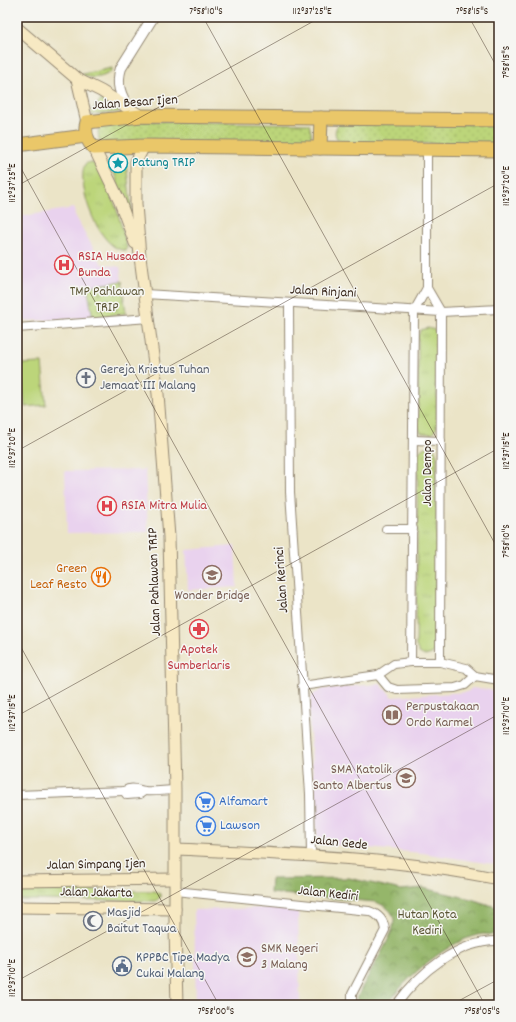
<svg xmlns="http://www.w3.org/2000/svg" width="516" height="1022" font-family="Dekko,sans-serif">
<defs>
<pattern id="grass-dots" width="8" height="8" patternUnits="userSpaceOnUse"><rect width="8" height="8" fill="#bcd57a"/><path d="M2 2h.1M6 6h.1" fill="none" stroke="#a2b769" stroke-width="1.8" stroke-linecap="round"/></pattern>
<pattern id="forest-crowns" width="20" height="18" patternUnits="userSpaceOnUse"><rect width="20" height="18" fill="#95b66a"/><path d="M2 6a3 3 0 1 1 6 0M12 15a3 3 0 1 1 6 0" fill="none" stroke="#7b9457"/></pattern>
<pattern id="cemetery-stones" width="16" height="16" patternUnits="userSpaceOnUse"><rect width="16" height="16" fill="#bcd57a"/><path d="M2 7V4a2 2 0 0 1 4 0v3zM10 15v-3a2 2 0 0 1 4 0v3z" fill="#a2b769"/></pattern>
<pattern id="park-tufts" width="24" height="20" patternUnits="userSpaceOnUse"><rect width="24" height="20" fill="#bcd57a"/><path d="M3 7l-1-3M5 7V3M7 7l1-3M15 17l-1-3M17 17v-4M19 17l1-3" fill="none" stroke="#a2b769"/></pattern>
</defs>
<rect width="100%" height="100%" fill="#f6f6f2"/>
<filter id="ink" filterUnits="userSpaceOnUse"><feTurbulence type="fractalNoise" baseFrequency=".025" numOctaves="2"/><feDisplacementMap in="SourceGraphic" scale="8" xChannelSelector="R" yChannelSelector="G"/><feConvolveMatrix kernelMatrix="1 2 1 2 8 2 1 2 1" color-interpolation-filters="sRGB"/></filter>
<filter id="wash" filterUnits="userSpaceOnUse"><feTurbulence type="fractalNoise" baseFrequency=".012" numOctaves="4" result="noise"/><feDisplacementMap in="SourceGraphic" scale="16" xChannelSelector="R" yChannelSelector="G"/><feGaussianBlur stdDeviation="0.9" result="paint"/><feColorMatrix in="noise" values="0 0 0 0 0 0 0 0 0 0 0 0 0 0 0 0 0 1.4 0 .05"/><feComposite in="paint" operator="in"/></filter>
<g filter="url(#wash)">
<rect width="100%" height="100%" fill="#ebe4c7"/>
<g fill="#e9d2ee">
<path d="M 74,208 L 75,215 L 102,264 L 120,267 L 122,281 L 88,287 L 93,318 L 22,321 L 17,290 L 17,217 Z"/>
<path d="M 145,470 L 148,532 L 67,533 L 65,471 Z"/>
<path d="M 235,546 L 237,587 L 188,590 L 186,550 Z"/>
<path d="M 380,684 L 393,697 L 467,692 L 472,688 L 499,691 L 499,865 L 422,853 L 325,844 L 317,840 L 309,716 L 311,698 L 314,694 L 323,689 Z"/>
<path d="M 298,907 L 300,1005 L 196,1005 L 194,910 Z"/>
</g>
<g fill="url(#grass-dots)" stroke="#7c804c">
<path d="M 112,68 L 112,71 C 102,78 95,79 84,76 L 83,74 Z"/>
<path d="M 103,98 L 119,108 L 119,112 L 92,115 L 91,111 Z"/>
<path d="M 143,121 L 309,124 L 312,136 L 307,142 L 102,143 L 99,139 L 98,131 L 101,126 Z"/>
<path d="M 340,123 L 499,124 L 499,144 L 341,143 C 334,138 333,129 340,123 Z"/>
</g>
<path fill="url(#forest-crowns)" stroke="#687044" d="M 349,878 L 401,890 L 423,888 L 471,899 L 499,908 L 499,935 C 494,935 488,934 483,934 C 453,937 402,979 388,1005 L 367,1005 L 357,999 C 363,980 396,935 394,919 C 393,910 383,905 376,902 L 270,893 L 271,879 Z"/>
<path fill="url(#cemetery-stones)" stroke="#7c804c" d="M 122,281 L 126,313 L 93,318 L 87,287 Z"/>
<g fill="url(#park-tufts)" stroke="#7c804c">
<path d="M 119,155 L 124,156 L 126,162 L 134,230 L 110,161 L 113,156 Z"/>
<path d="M 90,162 L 95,164 C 112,188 120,219 127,248 L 126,250 C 100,253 75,184 85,164 Z"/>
<path d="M 428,328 L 435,330 L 437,335 L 437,427 L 432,434 L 421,433 L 418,426 L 418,336 L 421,330 Z"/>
<path d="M 429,446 L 434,448 L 437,455 L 436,647 L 432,654 L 425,656 L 419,653 L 416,646 L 418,453 L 423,448 Z"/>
<path d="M 17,890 L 155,891 L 160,894 L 160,897 L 156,901 L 17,900 Z"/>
</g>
<path fill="#bcd57a" stroke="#7c804c" d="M 42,363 L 46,405 L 25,407 L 21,364 Z"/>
</g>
<g filter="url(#ink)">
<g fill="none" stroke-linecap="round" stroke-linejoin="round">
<defs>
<g id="minor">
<path d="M 427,288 L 441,312 L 440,662"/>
<path d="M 145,294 L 441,312 L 499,309"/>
<path d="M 289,304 L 290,492 L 310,794 L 311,855"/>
<path d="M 17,328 L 149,318"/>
<path d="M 413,440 L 441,441"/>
<path d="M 386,529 L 413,529"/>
<path d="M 411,662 L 414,311 L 427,288 L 427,149"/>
<path d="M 378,675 L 388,687 L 397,690 L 455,688 L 465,685 L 475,676"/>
<path d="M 302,686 L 378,675 L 394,664 L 411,662 L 440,662 L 466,668 L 475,676 L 499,680"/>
<path d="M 124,791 L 127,795 L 140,794 L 144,791"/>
<path d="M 17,795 L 124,791 C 132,786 138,790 145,791 C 155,792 165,790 175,790"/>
<path d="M 175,891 L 369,911 C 378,914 384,920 385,930 L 352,994 L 352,1002 L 355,1005"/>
<path d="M 396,1005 C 419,973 458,940 499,941"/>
</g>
<path id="tertiary" d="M 129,108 C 120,95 116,84 121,68 L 153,17"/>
<g id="secondary">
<path d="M 17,28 L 77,79 L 101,91 L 141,116"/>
<path d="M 77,79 L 87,122"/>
<path d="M 144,146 L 136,162 L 136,204 L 140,257 L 158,394 L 169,537 L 175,790 L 175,928 L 177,1005"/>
<path d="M 94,148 L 120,202 L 135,243"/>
<path d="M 176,849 C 283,854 393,857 499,879"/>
<path d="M 17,881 L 175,879"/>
<path d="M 17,907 L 175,909"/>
</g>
<g id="primary">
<path d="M 499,120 L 141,116 L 87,122 C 84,132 86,140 94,148 L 144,146 L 499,150"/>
<path d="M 17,145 L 86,136"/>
<path d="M 320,148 L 321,118"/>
</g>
</defs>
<use href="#minor" stroke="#938772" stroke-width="10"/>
<use href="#tertiary" stroke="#938772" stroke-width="12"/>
<use href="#secondary" stroke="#938772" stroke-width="13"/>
<use href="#primary" stroke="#938772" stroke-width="15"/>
<use href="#minor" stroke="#fff" stroke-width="8"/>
<use href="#tertiary" stroke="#fff" stroke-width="10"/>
<use href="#secondary" stroke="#f7e9c3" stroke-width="11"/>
<use href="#primary" stroke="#eac769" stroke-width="13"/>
</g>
</g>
<path fill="none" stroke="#3b2a1e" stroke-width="1" stroke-opacity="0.45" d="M 203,17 L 499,551M 469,17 L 499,71M 17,161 L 485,1005M 17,186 L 321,17M 17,451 L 499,183M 17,640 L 219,1005M 17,716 L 499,448M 17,981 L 499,714M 451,1005 L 499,979"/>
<defs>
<symbol id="sight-ring" viewBox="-11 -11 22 22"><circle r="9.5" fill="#f6f6f2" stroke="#0f9aa8" stroke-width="1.5"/><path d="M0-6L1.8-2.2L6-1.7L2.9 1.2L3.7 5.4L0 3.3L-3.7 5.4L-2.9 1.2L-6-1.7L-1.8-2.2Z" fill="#0f9aa8"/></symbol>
<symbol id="hospital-ring" viewBox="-11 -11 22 22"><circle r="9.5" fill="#f6f6f2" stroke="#e0444e" stroke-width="1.5"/><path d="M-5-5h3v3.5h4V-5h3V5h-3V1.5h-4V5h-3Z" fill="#e0444e"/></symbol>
<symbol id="church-ring" viewBox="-11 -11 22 22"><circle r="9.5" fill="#f6f6f2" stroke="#6b7280" stroke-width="1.5"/><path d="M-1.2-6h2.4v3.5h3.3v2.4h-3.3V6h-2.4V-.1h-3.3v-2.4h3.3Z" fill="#6b7280"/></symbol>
<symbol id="school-ring" viewBox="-11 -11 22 22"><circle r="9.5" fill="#f6f6f2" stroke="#8d6e63" stroke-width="1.5"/><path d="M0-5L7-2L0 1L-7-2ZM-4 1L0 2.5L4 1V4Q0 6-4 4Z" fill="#8d6e63"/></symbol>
<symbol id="restaurant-ring" viewBox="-11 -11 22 22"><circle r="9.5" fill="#f6f6f2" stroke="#e8710a" stroke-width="1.5"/><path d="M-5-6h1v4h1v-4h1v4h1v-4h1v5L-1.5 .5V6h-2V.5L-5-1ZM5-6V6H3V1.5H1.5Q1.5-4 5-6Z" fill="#e8710a"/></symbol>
<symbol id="pharmacy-ring" viewBox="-11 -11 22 22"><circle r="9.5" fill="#f6f6f2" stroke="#e0444e" stroke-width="1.5"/><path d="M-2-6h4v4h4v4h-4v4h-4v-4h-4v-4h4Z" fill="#e0444e"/></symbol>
<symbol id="library-ring" viewBox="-11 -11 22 22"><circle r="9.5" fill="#f6f6f2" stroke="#8d6e63" stroke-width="1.5"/><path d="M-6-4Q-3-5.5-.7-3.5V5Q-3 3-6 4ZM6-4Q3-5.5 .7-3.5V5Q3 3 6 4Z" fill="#8d6e63"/></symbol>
<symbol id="supermarket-ring" viewBox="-11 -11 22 22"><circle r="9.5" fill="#f6f6f2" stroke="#3f7fe0" stroke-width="1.5"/><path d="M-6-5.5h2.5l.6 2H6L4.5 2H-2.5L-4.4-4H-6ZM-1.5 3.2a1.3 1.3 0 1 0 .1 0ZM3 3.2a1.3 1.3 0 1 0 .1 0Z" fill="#3f7fe0"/></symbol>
<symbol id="mosque-ring" viewBox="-11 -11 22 22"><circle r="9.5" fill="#f6f6f2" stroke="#6b7280" stroke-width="1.5"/><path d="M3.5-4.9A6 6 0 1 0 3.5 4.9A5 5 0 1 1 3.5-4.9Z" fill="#6b7280"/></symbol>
<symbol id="civic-ring" viewBox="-11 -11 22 22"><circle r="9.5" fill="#f6f6f2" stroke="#5c6f8a" stroke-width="1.5"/><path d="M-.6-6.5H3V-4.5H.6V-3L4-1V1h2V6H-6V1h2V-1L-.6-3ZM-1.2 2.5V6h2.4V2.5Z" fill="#5c6f8a"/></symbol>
</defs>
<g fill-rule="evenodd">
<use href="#sight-ring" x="107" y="152" width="22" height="22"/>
<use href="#hospital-ring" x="53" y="254" width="22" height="22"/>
<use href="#church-ring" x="75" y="367" width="22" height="22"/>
<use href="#hospital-ring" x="96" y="495" width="22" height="22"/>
<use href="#school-ring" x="201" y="564" width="22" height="22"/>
<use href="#restaurant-ring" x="90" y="566" width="22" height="22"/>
<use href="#pharmacy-ring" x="188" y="618" width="22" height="22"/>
<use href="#library-ring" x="381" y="704" width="22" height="22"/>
<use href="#school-ring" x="395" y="767" width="22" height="22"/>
<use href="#supermarket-ring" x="194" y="791" width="22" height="22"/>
<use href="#supermarket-ring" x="195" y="815" width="22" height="22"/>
<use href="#mosque-ring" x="82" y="910" width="22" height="22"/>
<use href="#school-ring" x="236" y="946" width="22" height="22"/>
<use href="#civic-ring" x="111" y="955" width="22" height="22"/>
</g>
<g text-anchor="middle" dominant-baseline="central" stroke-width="3" stroke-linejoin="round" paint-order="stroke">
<g font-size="14" fill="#3b2a1e" stroke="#f6f6f2">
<text transform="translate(135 103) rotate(-4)">Jalan Besar Ijen</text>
<text transform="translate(323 292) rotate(3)">Jalan Rinjani</text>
<text transform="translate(428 473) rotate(-90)">Jalan Dempo</text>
<text transform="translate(282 580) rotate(-94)">Jalan Kerinci</text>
<text transform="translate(155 582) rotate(-92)">Jalan Pahlawan TRIP</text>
<text transform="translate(339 843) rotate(6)">Jalan Gede</text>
<text transform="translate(96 865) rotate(-1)">Jalan Simpang Ijen</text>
<text transform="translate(96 893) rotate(1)">Jalan Jakarta</text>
<text transform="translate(328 894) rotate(6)">Jalan Kediri</text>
</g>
<g font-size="14" fill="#0d838f" stroke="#f6f6f2" text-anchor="start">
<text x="132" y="163">Patung TRIP</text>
</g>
<g font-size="14" fill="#be3a42" stroke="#f6f6f2" text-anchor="start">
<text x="78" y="257">RSIA Husada<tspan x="78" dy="16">Bunda</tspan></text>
<text x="121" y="506">RSIA Mitra Mulia</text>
<text x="199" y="650" text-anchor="middle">Apotek<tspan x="199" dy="16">Sumberlaris</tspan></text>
</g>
<g font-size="14" fill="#5b5535" stroke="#f6f6f2">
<text x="107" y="292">TMP Pahlawan<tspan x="107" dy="16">TRIP</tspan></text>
<text x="427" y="915">Hutan Kota<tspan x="427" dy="16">Kediri</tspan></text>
</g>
<g font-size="14" fill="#5b616d" stroke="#f6f6f2" text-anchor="start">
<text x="100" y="370">Gereja Kristus Tuhan<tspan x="100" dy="16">Jemaat III Malang</tspan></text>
<text x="107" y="913">Masjid<tspan x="107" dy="16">Baitut Taqwa</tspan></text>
</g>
<g font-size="14" fill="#c56008" stroke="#f6f6f2" text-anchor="end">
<text x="87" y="569">Green<tspan x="87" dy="16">Leaf Resto</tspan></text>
</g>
<g font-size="14" fill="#785e54" stroke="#f6f6f2" text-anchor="start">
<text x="212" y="596" text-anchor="middle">Wonder Bridge</text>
<text x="406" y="707">Perpustakaan<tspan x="406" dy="16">Ordo Karmel</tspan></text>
<text x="392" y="770" text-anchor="end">SMA Katolik<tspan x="392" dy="16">Santo Albertus</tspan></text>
<text x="261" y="949">SMK Negeri<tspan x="261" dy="16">3 Malang</tspan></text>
</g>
<g font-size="14" fill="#366cbe" stroke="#f6f6f2" text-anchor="start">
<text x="219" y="802">Alfamart</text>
<text x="220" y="826">Lawson</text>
</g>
<g font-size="14" fill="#4e5e75" stroke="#f6f6f2" text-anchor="start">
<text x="136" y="958">KPPBC Tipe Madya<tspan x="136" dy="16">Cukai Malang</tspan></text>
</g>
</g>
<rect width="516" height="1022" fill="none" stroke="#f6f6f2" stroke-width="44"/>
<rect x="22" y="22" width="472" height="978" fill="none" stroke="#3b2a1e" stroke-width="1.5"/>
<g font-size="10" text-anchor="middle" fill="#3b2a1e">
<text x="206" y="14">7°58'10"S</text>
<text x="312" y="14">112°37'25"E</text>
<text x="472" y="14">7°58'15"S</text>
<text transform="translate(505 62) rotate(-90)" y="4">7°58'15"S</text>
<text transform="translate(11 183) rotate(-90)" y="4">112°37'25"E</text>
<text transform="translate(505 186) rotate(-90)" y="4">112°37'20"E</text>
<text transform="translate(11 448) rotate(-90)" y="4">112°37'20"E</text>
<text transform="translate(505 451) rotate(-90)" y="4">112°37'15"E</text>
<text transform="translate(505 541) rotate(-90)" y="4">7°58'10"S</text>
<text transform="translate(11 713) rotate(-90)" y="4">112°37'15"E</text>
<text transform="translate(505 716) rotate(-90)" y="4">112°37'10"E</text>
<text transform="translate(11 978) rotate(-90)" y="4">112°37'10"E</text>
<text x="216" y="1014">7°58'00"S</text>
<text x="482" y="1014">7°58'05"S</text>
</g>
</svg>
